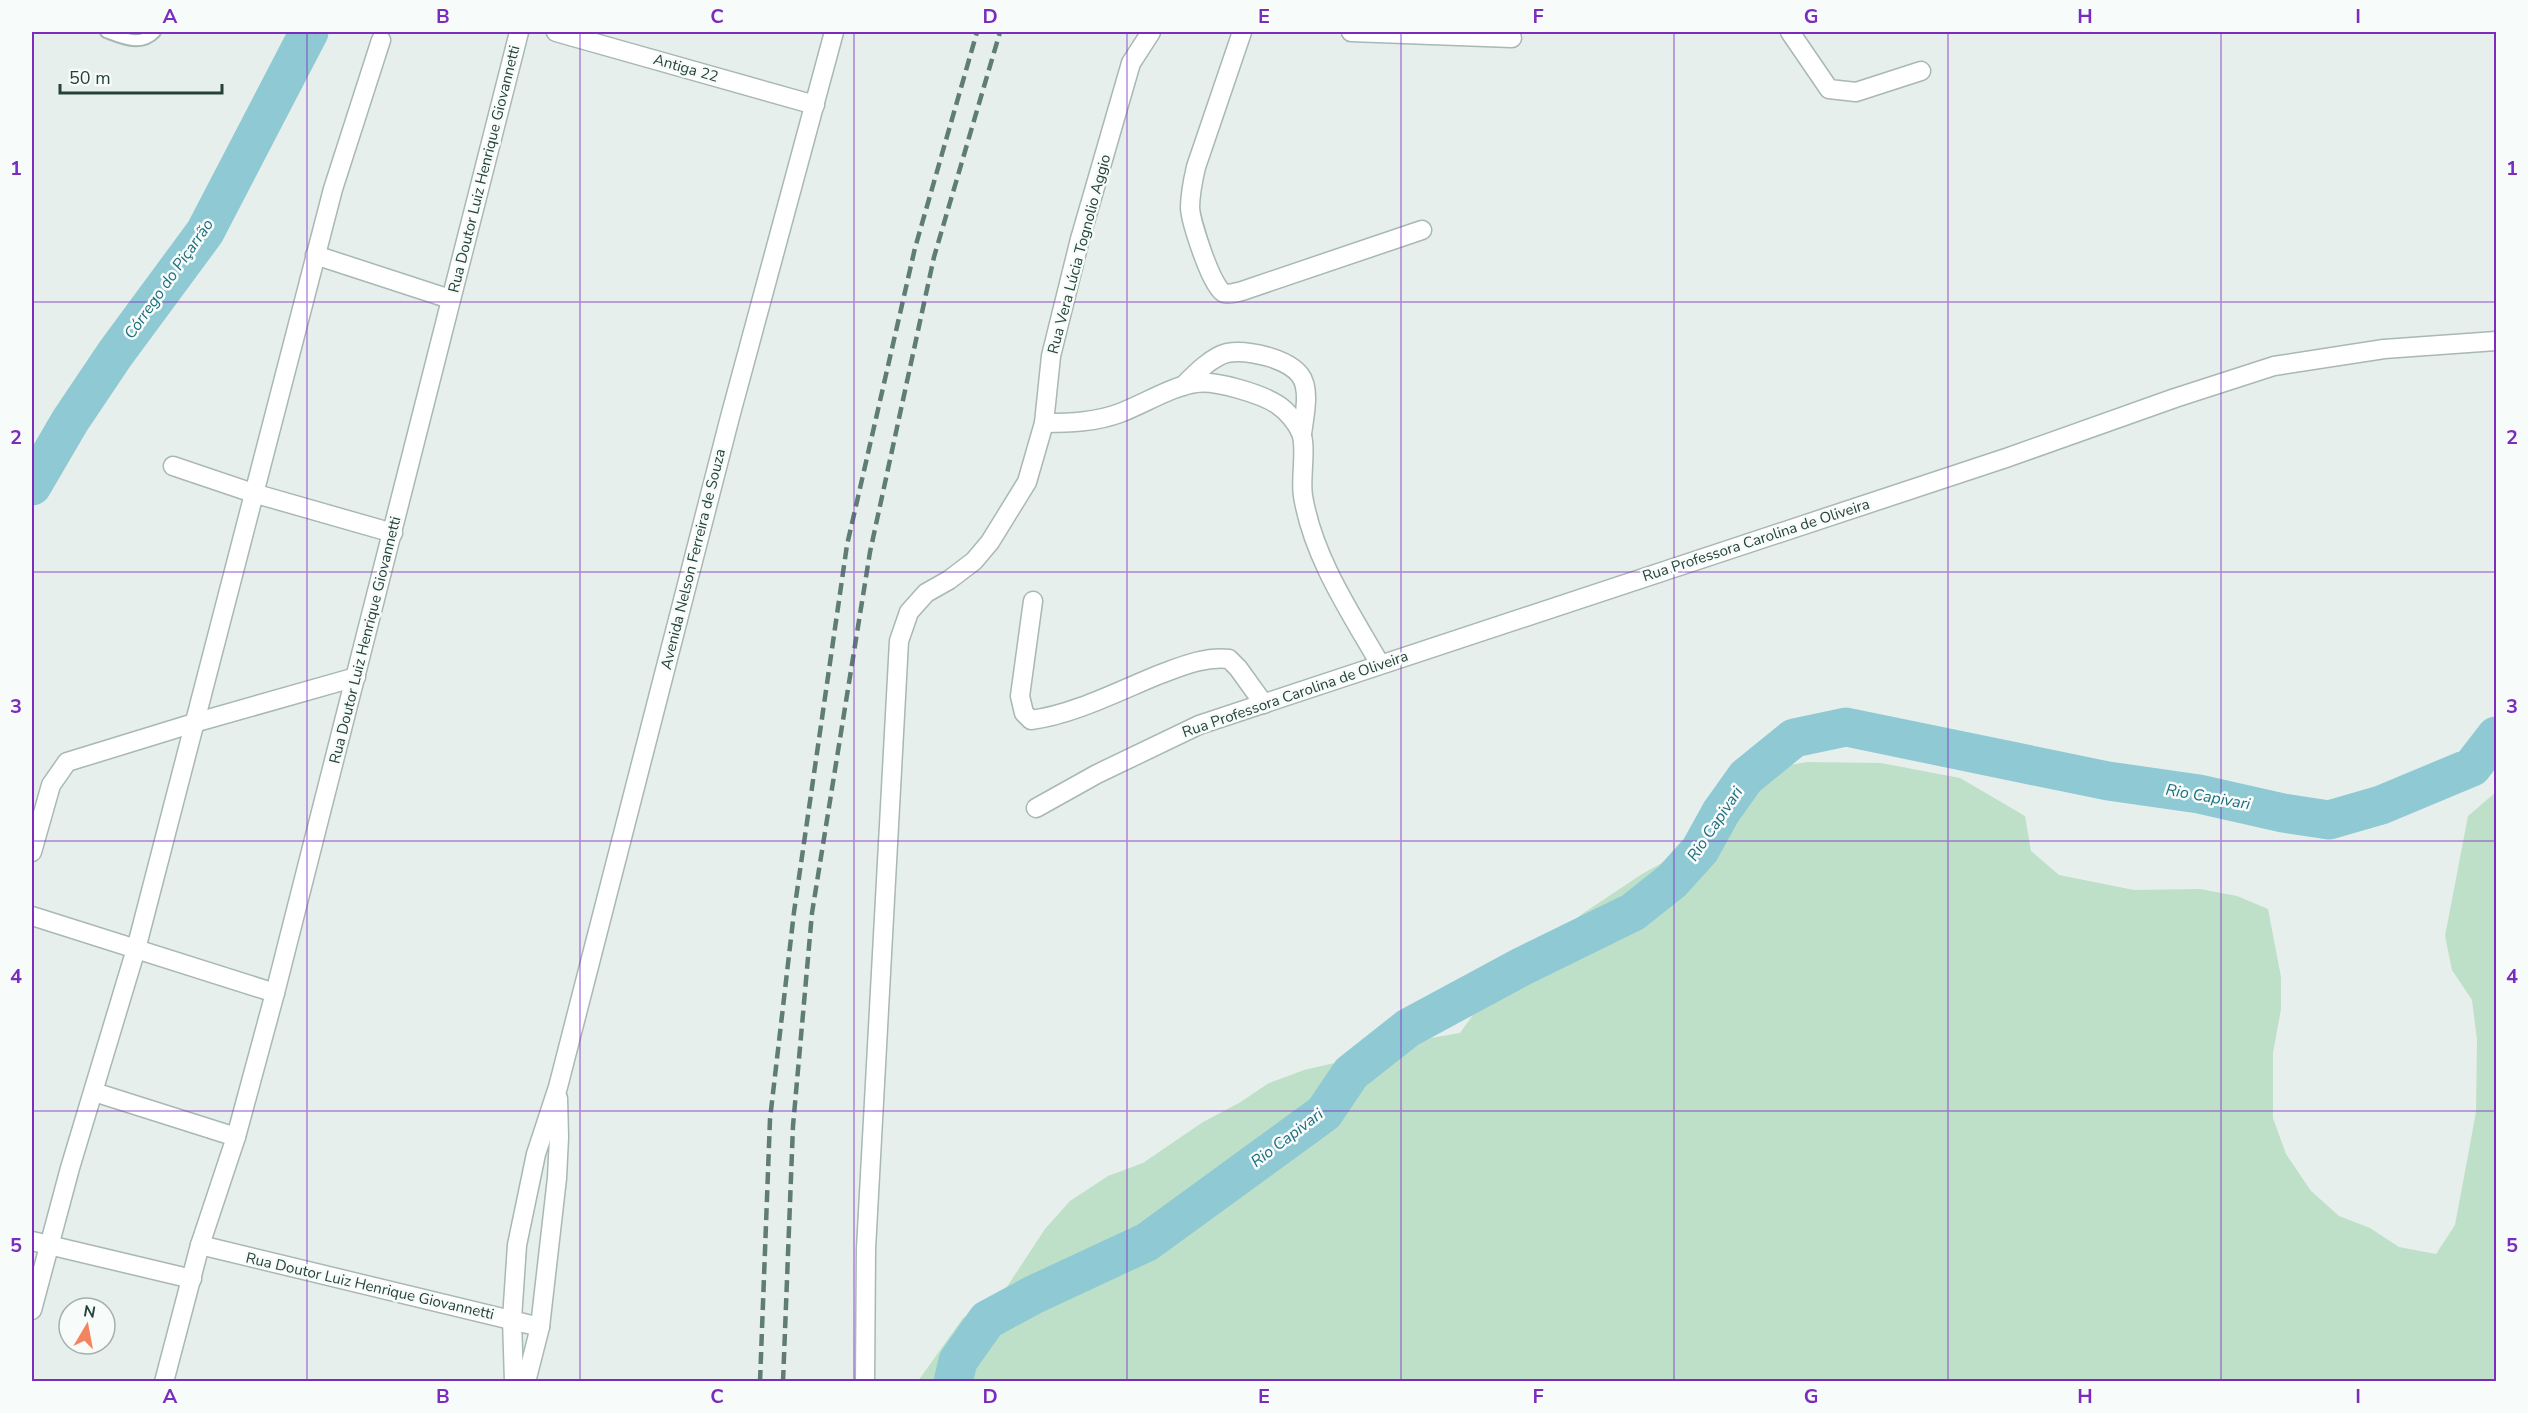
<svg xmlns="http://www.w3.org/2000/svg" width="2528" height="1413" font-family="'Nunito Sans',sans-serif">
<rect width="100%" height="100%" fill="#e6efeb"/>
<path fill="#bfe0c8" d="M 1807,762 L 1881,763 L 1960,778 L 2025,816 L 2031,851 L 2059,875 L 2134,890 L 2200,889 L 2237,896 L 2268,909 L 2281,977 L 2281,1009 L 2273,1053 L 2273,1118 L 2286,1154 L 2311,1191 L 2339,1216 L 2370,1228 L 2399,1247 L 2436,1254 L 2455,1225 L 2476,1112 L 2477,1040 L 2472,1000 L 2452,970 L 2445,936 L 2468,816 L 2496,792 L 2496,1381 L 918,1381 L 963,1318 L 999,1299 L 1045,1229 L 1070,1201 L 1108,1176 L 1143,1163 L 1203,1122 L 1239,1103 L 1269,1083 L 1304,1070 L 1352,1059 L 1401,1043 L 1460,1033 L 1488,994 L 1526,969 L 1550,941 L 1582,914 L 1642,874 L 1678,854 L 1748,796 L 1773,768 Z"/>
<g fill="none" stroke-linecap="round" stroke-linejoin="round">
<g stroke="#8ec9d4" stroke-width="39">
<path d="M 32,486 L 70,421 L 115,354 L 205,232 L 309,32"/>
<path d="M 953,1382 L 958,1361 L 987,1320 L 1033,1295 L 1147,1242 L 1324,1113 L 1351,1073 L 1408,1028 L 1523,966 L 1633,912 L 1672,881 L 1700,850 L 1721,812 L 1746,777 L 1794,738 L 1846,727 L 2108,781 L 2199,794 L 2283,813 L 2329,820 L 2381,805 L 2472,767 L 2496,736"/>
</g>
<defs>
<path id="lane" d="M 106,32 C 122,38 141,47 155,32"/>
<g id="street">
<path d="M 519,32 L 275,993 L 236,1137 L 200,1245 L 540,1327"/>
<path d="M 556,32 L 815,105"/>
<path d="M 1242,32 L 1196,167 C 1193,180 1190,194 1190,208 C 1191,222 1212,289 1224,293 C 1230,295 1237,292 1242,291 L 1422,230"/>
<path d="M 1351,32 L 1512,38"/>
<path d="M 1790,32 L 1829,89 L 1856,92 L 1921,71"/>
<path d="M 315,255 L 450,299"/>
<path d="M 1183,386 C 1194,375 1211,357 1227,353 C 1246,349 1287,358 1300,375 C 1311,389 1304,417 1302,434"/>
<path d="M 1044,423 C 1070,423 1096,422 1120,413 C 1144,404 1172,386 1196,383 C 1215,380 1262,394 1278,405 C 1287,411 1297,423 1301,433 C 1307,447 1300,479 1303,496 C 1313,557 1350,612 1380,664"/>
<path d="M 173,466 L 253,493 L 393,533"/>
<path d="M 1033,601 L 1020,696 L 1024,713 L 1031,720 C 1072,715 1119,691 1158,675 C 1180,667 1204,656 1229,659 L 1238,668 L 1264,704"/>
<path d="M 1036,808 L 1097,774 L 1199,725 L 2006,458 L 2175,398 L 2274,366 L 2384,349 L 2496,341"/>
<path d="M 32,852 L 51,785 L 67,762 L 194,723 L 356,677"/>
<path d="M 32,916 L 275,993"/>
<path d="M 94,1092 L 236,1137"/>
<path d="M 32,1241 L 192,1279"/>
<path d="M 32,1310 L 70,1168 L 136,949 L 333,189 L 381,40"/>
<path d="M 164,1382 L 200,1245"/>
<path d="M 514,1382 L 512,1319 L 517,1245 L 536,1154 L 558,1087 L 730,417 L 834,32"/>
<path d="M 526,1382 L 540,1327 L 557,1178 L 559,1137 L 558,1098"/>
<path d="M 865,1382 L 866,1249 L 899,641 L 909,612 L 926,593 L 949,580 L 974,561 L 990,542 L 1027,482 L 1044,423 L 1051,356 L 1080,239 L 1131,63 L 1151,32"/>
</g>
</defs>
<use href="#lane" stroke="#a8b8b2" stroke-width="14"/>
<use href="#street" stroke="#a8b8b2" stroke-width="21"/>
<use href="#lane" stroke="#fff" stroke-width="10"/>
<use href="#street" stroke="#fff" stroke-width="18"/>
<g stroke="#5f7d75" stroke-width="4.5" stroke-dasharray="12 6" stroke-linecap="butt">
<path d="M 760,1382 L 770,1119 L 794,912 L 847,545 L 915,248 L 977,32"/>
<path d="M 783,1382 L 793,1126 L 812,913 L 870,552 L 934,257 L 1000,32"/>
</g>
</g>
<path fill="none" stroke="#7b2cbf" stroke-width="1.5" stroke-opacity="0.55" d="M 307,32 L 307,1382M 580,32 L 580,1382M 854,32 L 854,1382M 1127,32 L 1127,1382M 1401,32 L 1401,1382M 1674,32 L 1674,1382M 1948,32 L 1948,1382M 2221,32 L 2221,1382M 32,302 L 2496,302M 32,572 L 2496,572M 32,841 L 2496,841M 32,1111 L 2496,1111"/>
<g text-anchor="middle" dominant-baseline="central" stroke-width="5" stroke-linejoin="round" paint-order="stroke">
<g font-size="15" fill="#24423a" stroke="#f7fbf9">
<text transform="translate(686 68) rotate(16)">Antiga 22</text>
<text transform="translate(484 169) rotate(-76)">Rua Doutor Luiz Henrique Giovannetti</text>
<text transform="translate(1079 254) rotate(-75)">Rua Vera Lúcia Tognolio Aggio</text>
<text transform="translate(1756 540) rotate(-18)">Rua Professora Carolina de Oliveira</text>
<text transform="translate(693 559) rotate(-76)">Avenida Nelson Ferreira de Souza</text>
<text transform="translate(365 640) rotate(-76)">Rua Doutor Luiz Henrique Giovannetti</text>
<text transform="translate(1295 694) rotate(-19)">Rua Professora Carolina de Oliveira</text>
<text transform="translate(370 1286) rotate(13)">Rua Doutor Luiz Henrique Giovannetti</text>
</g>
<g font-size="16" font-style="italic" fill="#1c6f80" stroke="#f7fbf9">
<text transform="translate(169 279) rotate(-55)">Córrego do Piçarrão</text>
<text transform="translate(2208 797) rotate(10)">Rio Capivari</text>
<text transform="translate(1715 824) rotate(-56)">Rio Capivari</text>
<text transform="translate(1287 1138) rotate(-37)">Rio Capivari</text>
</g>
</g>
<rect width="2528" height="1413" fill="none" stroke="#f7fbf9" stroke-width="66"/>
<g transform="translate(87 1326) rotate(10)"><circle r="28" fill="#f7fbf9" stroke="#a3b1ad" stroke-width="1.5"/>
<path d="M0-4.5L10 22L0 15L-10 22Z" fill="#f4845f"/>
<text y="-9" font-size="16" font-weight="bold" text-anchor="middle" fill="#24423a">N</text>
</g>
<path d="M60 84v9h162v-9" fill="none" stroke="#24423a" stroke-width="3"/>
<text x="69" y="84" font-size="18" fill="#24423a" stroke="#f7fbf9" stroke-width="4.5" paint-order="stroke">50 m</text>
<rect x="33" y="33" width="2462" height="1347" fill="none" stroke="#7b2cbf" stroke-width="2"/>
<g font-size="20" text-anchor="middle" font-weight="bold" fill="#7b2cbf">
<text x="170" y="23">A</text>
<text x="443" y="23">B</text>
<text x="717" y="23">C</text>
<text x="990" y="23">D</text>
<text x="1264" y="23">E</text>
<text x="1538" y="23">F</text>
<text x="1811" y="23">G</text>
<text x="2085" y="23">H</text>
<text x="2358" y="23">I</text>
<text x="16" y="175">1</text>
<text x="2512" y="175">1</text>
<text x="16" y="444">2</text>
<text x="2512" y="444">2</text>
<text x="16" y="713">3</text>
<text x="2512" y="713">3</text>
<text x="16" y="983">4</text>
<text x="2512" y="983">4</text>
<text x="16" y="1252">5</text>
<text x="2512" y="1252">5</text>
<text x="170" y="1403">A</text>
<text x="443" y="1403">B</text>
<text x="717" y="1403">C</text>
<text x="990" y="1403">D</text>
<text x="1264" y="1403">E</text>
<text x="1538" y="1403">F</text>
<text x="1811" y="1403">G</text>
<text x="2085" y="1403">H</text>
<text x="2358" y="1403">I</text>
</g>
</svg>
